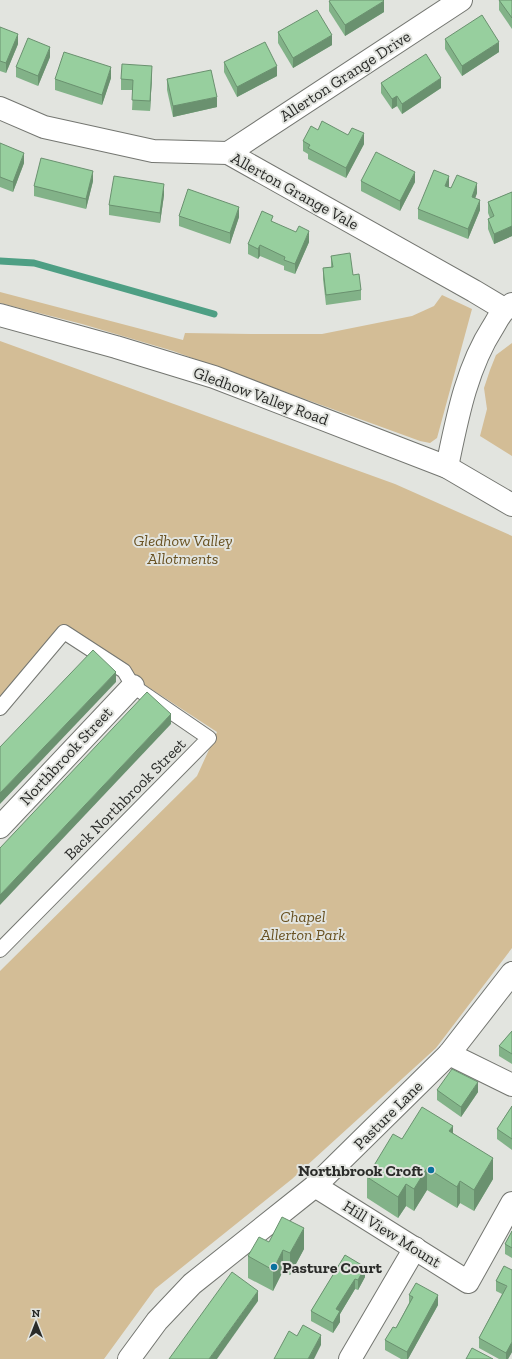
<svg xmlns="http://www.w3.org/2000/svg" width="512" height="1359" font-family="'Zilla Slab',serif">
<rect width="100%" height="100%" fill="#e2e4df"/>
<g fill="#d3bd96">
<path d="M 0,292 L 183,340 L 185,333 L 251,334 L 322,334 L 412,316 L 434,306 L 442,295 L 472,309 L 437,438 L 430,443 L 420,441 L 173,351 L 82,324 L 0,303 Z"/>
<path d="M 0,341 L 395,484 L 512,536 L 512,948 L 436,1048 L 292,1179 L 155,1289 L 104,1359 L 0,1359 L 0,971 L 197,776 L 217,732 L 64,632 L 0,708 Z"/>
<path d="M 512,343 L 512,456 L 480,436 L 487,409 L 484,388 L 490,370 L 496,355 Z"/>
</g>
<g fill="none" stroke-linecap="round" stroke-linejoin="round">
<path stroke="#4e9f84" stroke-width="7" d="M 0,261 L 34,263 L 214,314"/>
<defs>
<path id="lane" d="M 0,708 L 64,632 L 124,671 L 133,686 L 209,738 L 0,950"/>
<g id="street">
<path d="M 0,108 L 44,127 L 153,151 L 228,153 L 474,291 L 504,309"/>
<path d="M 228,153 L 461,0"/>
<path d="M 447,467 C 457,419 466,369 493,327 C 499,317 502,310 512,304"/>
<path d="M 0,827 L 133,686"/>
<path d="M 449,1054 L 512,1085"/>
<path d="M 315,1186 L 468,1282 L 512,1203"/>
<path d="M 129,1359 L 157,1321 L 192,1284 L 315,1186 L 449,1054 L 512,973"/>
<path d="M 350,1359 L 415,1248"/>
</g>
<path id="secondary" d="M 0,315 L 116,347 L 214,377 L 447,467 L 512,505"/>
</defs>
<use href="#lane" stroke="#747671" stroke-width="16"/>
<use href="#street" stroke="#747671" stroke-width="24"/>
<use href="#secondary" stroke="#747671" stroke-width="24"/>
<use href="#lane" stroke="#fff" stroke-width="14"/>
<use href="#street" stroke="#fff" stroke-width="22"/>
<use href="#secondary" stroke="#fff" stroke-width="22"/>
</g>
<g fill="#82b288">
<path d="M 499,0 L 512,0 L 512,29 L 499,10 Z"/>
<path d="M 329,1 L 384,12 L 345,36 L 329,11 Z"/>
<path d="M 0,27 L 18,44 L 6,73 L 0,71 Z"/>
<path d="M 278,32 L 332,45 L 293,68 L 278,43 Z"/>
<path d="M 445,39 L 499,52 L 462,76 L 445,49 Z"/>
<path d="M 50,57 L 38,86 L 16,77 L 16,67 Z"/>
<path d="M 224,62 L 277,76 L 237,97 L 224,72 Z"/>
<path d="M 152,76 L 150,111 L 132,110 L 133,90 L 121,90 L 121,79 Z"/>
<path d="M 111,78 L 102,105 L 55,90 L 55,79 Z"/>
<path d="M 167,79 L 217,107 L 173,117 L 167,90 Z"/>
<path d="M 381,83 L 441,88 L 402,114 L 397,106 L 392,109 L 381,93 Z"/>
<path d="M 318,130 L 364,144 L 346,178 L 308,159 L 308,154 L 303,151 L 303,141 Z"/>
<path d="M 0,143 L 24,163 L 13,192 L 0,187 Z"/>
<path d="M 93,181 L 86,209 L 34,196 L 34,186 Z"/>
<path d="M 361,181 L 415,182 L 400,211 L 361,191 Z"/>
<path d="M 449,186 L 449,187 L 451,188 L 477,193 L 475,198 L 480,210 L 468,239 L 418,219 L 418,209 Z"/>
<path d="M 512,192 L 512,236 L 494,244 L 488,229 L 488,219 L 490,218 L 488,213 L 488,202 Z"/>
<path d="M 164,195 L 160,223 L 109,215 L 109,205 Z"/>
<path d="M 179,216 L 239,217 L 230,244 L 179,226 Z"/>
<path d="M 273,222 L 309,242 L 295,274 L 284,270 L 284,266 L 260,256 L 258,259 L 248,254 L 248,244 Z"/>
<path d="M 331,256 L 353,275 L 361,290 L 361,300 L 326,305 L 323,279 L 323,268 L 331,267 Z"/>
<path d="M 512,1031 L 512,1064 L 499,1056 L 499,1046 Z"/>
<path d="M 437,1090 L 478,1092 L 461,1117 L 437,1100 Z"/>
<path d="M 512,1106 L 512,1150 L 497,1139 L 497,1129 Z"/>
<path d="M 453,1133 L 493,1179 L 474,1211 L 460,1203 L 457,1208 L 427,1190 L 414,1211 L 406,1206 L 398,1218 L 367,1198 L 367,1177 L 402,1139 Z"/>
<path d="M 512,1231 L 512,1258 L 505,1254 L 505,1244 Z"/>
<path d="M 269,1242 L 304,1249 L 290,1275 L 283,1271 L 273,1291 L 248,1278 L 248,1256 Z"/>
<path d="M 345,1255 L 365,1277 L 358,1290 L 355,1289 L 340,1314 L 340,1322 L 333,1333 L 311,1321 L 311,1311 Z"/>
<path d="M 504,1266 L 512,1352 L 508,1359 L 499,1359 L 479,1348 L 479,1338 L 502,1294 L 496,1291 L 496,1281 Z"/>
<path d="M 409,1295 L 438,1305 L 408,1359 L 401,1359 L 385,1350 L 385,1340 L 396,1328 L 409,1303 Z"/>
</g>
<g fill="#6a916f">
<path d="M 384,1 L 384,12 L 345,36 L 345,25 Z"/>
<path d="M 18,34 L 18,44 L 6,73 L 6,63 Z"/>
<path d="M 332,35 L 332,45 L 293,68 L 293,58 Z"/>
<path d="M 499,42 L 499,52 L 462,76 L 462,66 Z"/>
<path d="M 50,47 L 50,57 L 38,86 L 38,76 Z"/>
<path d="M 152,66 L 152,76 L 150,111 L 150,101 Z"/>
<path d="M 277,66 L 277,76 L 237,97 L 237,87 Z"/>
<path d="M 111,67 L 111,78 L 102,105 L 102,95 Z"/>
<path d="M 441,78 L 441,88 L 402,114 L 402,104 Z"/>
<path d="M 397,96 L 397,106 L 392,109 L 392,99 Z"/>
<path d="M 217,97 L 217,107 L 173,117 L 173,106 Z"/>
<path d="M 364,133 L 364,144 L 346,178 L 346,168 Z"/>
<path d="M 24,153 L 24,163 L 13,192 L 13,182 Z"/>
<path d="M 93,171 L 93,181 L 86,209 L 86,199 Z"/>
<path d="M 415,172 L 415,182 L 400,211 L 400,201 Z"/>
<path d="M 449,176 L 449,186 L 445,196 L 445,186 Z"/>
<path d="M 477,183 L 477,193 L 472,207 L 472,197 Z"/>
<path d="M 164,184 L 164,195 L 160,223 L 160,213 Z"/>
<path d="M 480,200 L 480,210 L 468,239 L 468,229 Z"/>
<path d="M 239,207 L 239,217 L 230,244 L 230,233 Z"/>
<path d="M 512,226 L 512,236 L 494,244 L 494,234 Z"/>
<path d="M 309,231 L 309,242 L 295,274 L 295,264 Z"/>
<path d="M 260,245 L 260,256 L 258,259 L 258,249 Z"/>
<path d="M 116,672 L 116,682 L 0,804 L 0,793 Z"/>
<path d="M 171,714 L 171,724 L 0,905 L 0,895 Z"/>
<path d="M 478,1082 L 478,1092 L 461,1117 L 461,1107 Z"/>
<path d="M 453,1126 L 453,1147 L 449,1131 Z"/>
<path d="M 493,1158 L 493,1179 L 474,1211 L 474,1190 Z"/>
<path d="M 427,1168 L 427,1190 L 414,1211 L 414,1189 Z"/>
<path d="M 460,1181 L 460,1203 L 457,1208 L 457,1187 Z"/>
<path d="M 406,1184 L 406,1206 L 398,1218 L 398,1197 Z"/>
<path d="M 304,1228 L 304,1249 L 290,1275 L 290,1253 Z"/>
<path d="M 283,1250 L 283,1271 L 273,1291 L 273,1270 Z"/>
<path d="M 365,1267 L 365,1277 L 358,1290 L 358,1280 Z"/>
<path d="M 355,1279 L 355,1289 L 340,1314 L 340,1322 L 333,1333 L 333,1323 L 336,1309 Z"/>
<path d="M 258,1291 L 258,1301 L 217,1359 L 209,1359 Z"/>
<path d="M 438,1295 L 438,1305 L 408,1359 L 407,1359 L 407,1352 Z"/>
<path d="M 321,1335 L 321,1345 L 314,1359 L 308,1359 Z"/>
<path d="M 512,1342 L 512,1352 L 508,1359 L 506,1359 L 506,1353 Z"/>
</g>
<g fill="#97cf9e" stroke="#6a916f">
<path d="M 331,0 L 383,0 L 384,1 L 345,25 L 329,1 Z"/>
<path d="M 499,0 L 512,0 L 512,18 Z"/>
<path d="M 317,10 L 332,35 L 293,58 L 278,32 Z"/>
<path d="M 482,15 L 499,42 L 462,66 L 445,39 Z"/>
<path d="M 0,27 L 18,34 L 6,63 L 0,61 Z"/>
<path d="M 28,38 L 50,47 L 38,76 L 16,67 Z"/>
<path d="M 265,42 L 277,66 L 237,87 L 224,62 Z"/>
<path d="M 64,52 L 111,67 L 102,95 L 55,79 Z"/>
<path d="M 426,54 L 441,78 L 402,104 L 397,96 L 392,99 L 381,83 Z"/>
<path d="M 122,64 L 152,66 L 150,101 L 132,100 L 133,80 L 121,79 Z"/>
<path d="M 211,70 L 217,97 L 173,106 L 167,79 Z"/>
<path d="M 322,121 L 348,135 L 352,128 L 364,133 L 346,168 L 308,148 L 310,145 L 303,141 L 311,126 L 318,130 Z"/>
<path d="M 0,143 L 24,153 L 13,182 L 0,177 Z"/>
<path d="M 376,152 L 415,172 L 400,201 L 361,181 Z"/>
<path d="M 41,158 L 93,171 L 86,199 L 34,186 Z"/>
<path d="M 434,170 L 449,176 L 445,186 L 451,188 L 457,175 L 477,183 L 472,197 L 480,200 L 468,229 L 418,209 Z"/>
<path d="M 114,176 L 164,184 L 160,213 L 109,205 Z"/>
<path d="M 188,189 L 239,207 L 230,233 L 179,216 Z"/>
<path d="M 512,192 L 512,226 L 494,234 L 488,219 L 494,216 L 488,202 Z"/>
<path d="M 262,211 L 273,216 L 271,221 L 296,232 L 299,226 L 309,231 L 295,264 L 284,260 L 285,257 L 260,245 L 258,249 L 248,244 Z"/>
<path d="M 350,253 L 353,275 L 359,274 L 361,290 L 326,295 L 323,268 L 333,267 L 331,256 Z"/>
<path d="M 93,650 L 116,672 L 0,793 L 0,747 Z"/>
<path d="M 147,692 L 171,714 L 0,895 L 0,848 Z"/>
<path d="M 512,1031 L 512,1054 L 499,1046 Z"/>
<path d="M 452,1069 L 478,1082 L 461,1107 L 437,1090 Z"/>
<path d="M 512,1106 L 512,1139 L 497,1129 Z"/>
<path d="M 422,1107 L 453,1126 L 449,1131 L 493,1158 L 474,1190 L 460,1181 L 457,1187 L 427,1168 L 414,1189 L 406,1184 L 398,1197 L 367,1177 L 393,1134 L 402,1139 Z"/>
<path d="M 282,1217 L 304,1228 L 290,1253 L 283,1250 L 273,1270 L 248,1256 L 259,1237 L 269,1242 Z"/>
<path d="M 512,1231 L 512,1248 L 505,1244 Z"/>
<path d="M 345,1255 L 365,1267 L 358,1280 L 355,1279 L 336,1309 L 340,1311 L 333,1323 L 311,1311 Z"/>
<path d="M 504,1266 L 512,1270 L 512,1342 L 506,1353 L 479,1338 L 507,1286 L 496,1281 Z"/>
<path d="M 232,1272 L 258,1291 L 209,1359 L 169,1359 Z"/>
<path d="M 416,1283 L 438,1295 L 407,1352 L 385,1340 L 393,1327 L 396,1328 L 413,1297 L 409,1295 Z"/>
<path d="M 303,1325 L 321,1335 L 308,1359 L 274,1359 L 289,1331 L 297,1336 Z"/>
<path d="M 472,1348 L 493,1359 L 466,1359 Z"/>
</g>
<g fill="#0a729e" stroke="#e2e4df" stroke-width="1.5">
<circle cx="431" cy="1170" r="4"/>
<circle cx="274" cy="1267" r="4"/>
</g>
<g text-anchor="middle" dominant-baseline="central" stroke-width="4" stroke-linejoin="round" paint-order="stroke">
<g font-size="16" fill="#2a2b29" stroke="#e2e4df">
<text transform="translate(345 76) rotate(-33)">Allerton Grange Drive</text>
<text transform="translate(295 191) rotate(29)">Allerton Grange Vale</text>
<text transform="translate(261 396) rotate(20)">Gledhow Valley Road</text>
<text transform="translate(66 756) rotate(-47)">Northbrook Street</text>
<text transform="translate(125 799) rotate(-45)">Back Northbrook Street</text>
<text transform="translate(388 1115) rotate(-45)">Pasture Lane</text>
<text transform="translate(392 1234) rotate(32)">Hill View Mount</text>
</g>
<g font-size="16" font-style="italic" fill="#685121" stroke="#e2e4df">
<text x="183" y="540">Gledhow Valley<tspan x="183" dy="18">Allotments</tspan></text>
<text x="303" y="916">Chapel<tspan x="303" dy="18">Allerton Park</tspan></text>
</g>
<g font-size="16" font-weight="bold" fill="#2a2b29" stroke="#e2e4df" text-anchor="end">
<text x="423" y="1170">Northbrook Croft</text>
<text x="282" y="1267" text-anchor="start">Pasture Court</text>
</g>
</g>
<g transform="translate(36 1323)" stroke="#e2e4df" stroke-width="3" paint-order="stroke">
<path d="M0-3L7 15L0 10L-7 15Z" fill="#2a2b29"/>
<text y="-6" font-size="11" font-weight="bold" text-anchor="middle" fill="#2a2b29">N</text>
</g>
</svg>
